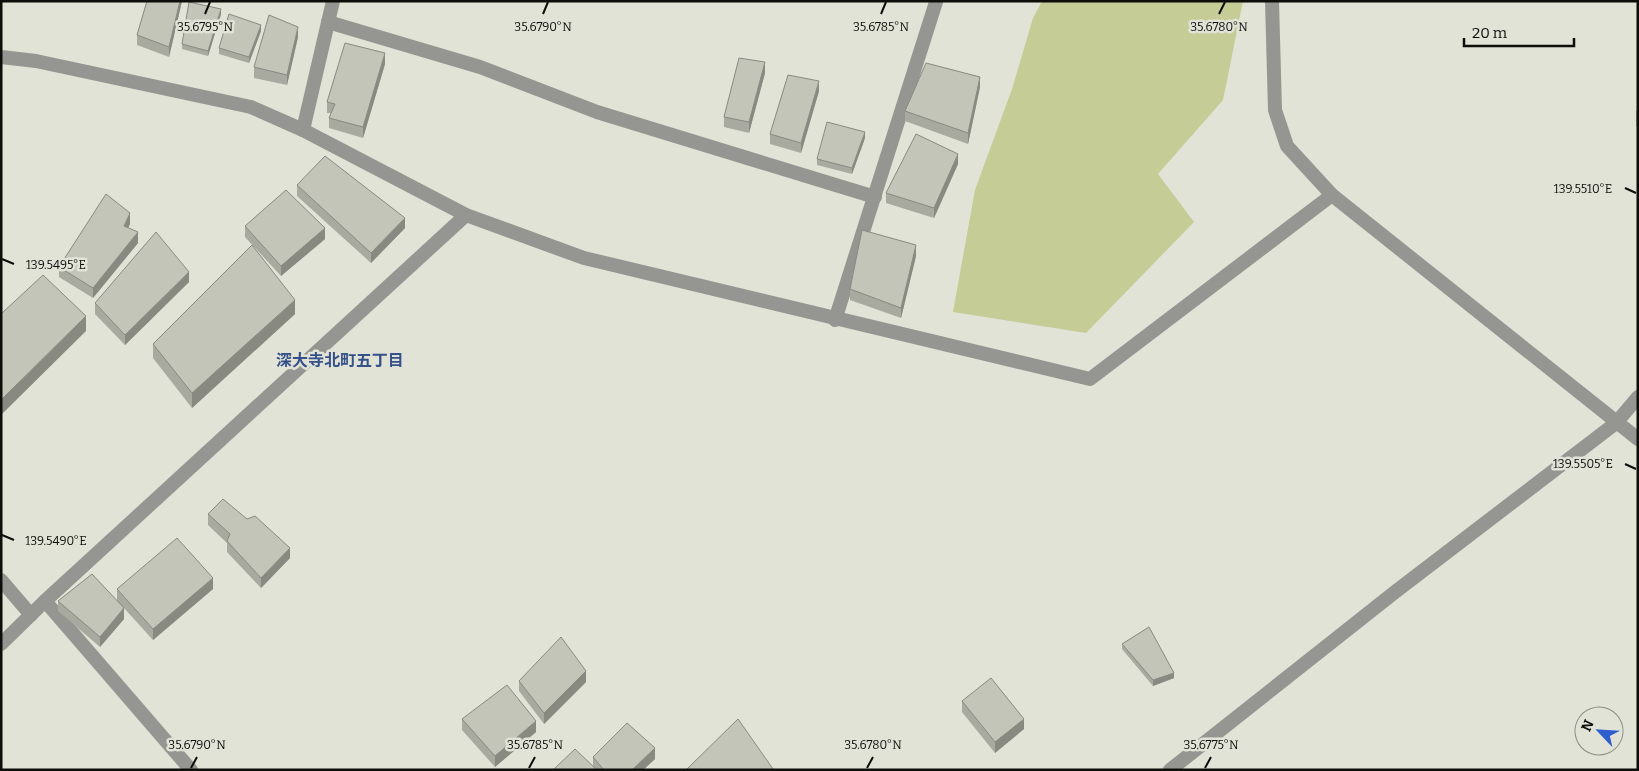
<svg xmlns="http://www.w3.org/2000/svg" width="1639" height="771" font-family="Bitter,'Noto Sans JP',serif">
<rect width="100%" height="100%" fill="#e1e3d7"/>
<path fill="#c5cc95" d="M 1042,1 L 1243,1 L 1223,100 L 1158,174 L 1194,222 L 1086,333 L 953,312 L 975,190 L 1012,89 L 1033,18 Z"/>
<g fill="none" stroke-linecap="round" stroke-linejoin="round">
<g stroke="#959691" stroke-width="14">
<path d="M 1272,1 L 1275,110 L 1287,146 L 1332,195 L 1638,439"/>
<path d="M 328,22 L 480,67 L 597,112 L 875,197"/>
<path d="M 1,57 L 36,61 L 251,107 L 303,130 L 466,215 L 584,258 L 1090,379 L 1332,195"/>
<path d="M 303,130 L 333,1"/>
<path d="M 835,320 L 936,2"/>
<path d="M 1,580 L 31,615"/>
<path d="M 45,601 L 191,770"/>
<path d="M 1,644 L 45,601 L 466,215"/>
<path d="M 1170,770 L 1395,592 L 1616,423 L 1638,397"/>
</g>
</g>
<g fill="#a8a99f">
<path d="M 147,1 L 182,1 L 169,57 L 137,45 L 137,35 Z"/>
<path d="M 221,14 L 208,56 L 182,49 L 182,44 Z"/>
<path d="M 261,31 L 249,63 L 219,54 L 219,48 Z"/>
<path d="M 298,37 L 287,85 L 254,78 L 254,67 Z"/>
<path d="M 385,64 L 363,138 L 329,128 L 329,118 L 331,113 L 327,113 L 327,102 Z"/>
<path d="M 765,73 L 749,133 L 724,127 L 724,117 Z"/>
<path d="M 980,87 L 968,144 L 905,121 L 905,111 Z"/>
<path d="M 819,91 L 801,153 L 770,144 L 770,134 Z"/>
<path d="M 1638,108 L 1638,126 L 1636,126 L 1636,111 Z"/>
<path d="M 865,138 L 852,174 L 817,165 L 817,159 Z"/>
<path d="M 958,164 L 934,218 L 886,203 L 886,193 Z"/>
<path d="M 297,185 L 405,228 L 371,263 L 297,196 Z"/>
<path d="M 130,224 L 128,228 L 138,243 L 93,298 L 59,277 L 59,267 Z"/>
<path d="M 245,226 L 325,239 L 281,276 L 245,237 Z"/>
<path d="M 916,256 L 901,318 L 850,300 L 850,289 Z"/>
<path d="M 189,282 L 125,345 L 95,314 L 95,303 Z"/>
<path d="M 295,314 L 192,408 L 153,358 L 153,344 Z"/>
<path d="M 208,514 L 290,558 L 261,588 L 227,552 L 227,543 L 208,525 Z"/>
<path d="M 117,589 L 213,589 L 153,640 L 124,608 L 124,619 L 100,647 L 58,611 L 58,601 L 117,600 Z"/>
<path d="M 1122,644 L 1174,678 L 1153,686 L 1122,649 Z"/>
<path d="M 519,681 L 586,682 L 544,724 L 519,691 Z"/>
<path d="M 962,701 L 1024,729 L 995,753 L 962,712 Z"/>
<path d="M 462,719 L 536,732 L 495,767 L 462,730 Z"/>
<path d="M 593,757 L 655,759 L 643,770 L 553,770 L 593,766 Z"/>
</g>
<g fill="#888a82">
<path d="M 180,1 L 182,1 L 169,57 L 169,47 Z"/>
<path d="M 221,9 L 221,14 L 208,56 L 208,51 Z"/>
<path d="M 261,25 L 261,31 L 249,63 L 249,57 Z"/>
<path d="M 298,27 L 298,37 L 287,85 L 287,75 Z"/>
<path d="M 385,53 L 385,64 L 363,138 L 363,127 Z"/>
<path d="M 765,62 L 765,73 L 749,133 L 749,122 Z"/>
<path d="M 980,77 L 980,87 L 968,144 L 968,133 Z"/>
<path d="M 819,81 L 819,91 L 801,153 L 801,143 Z"/>
<path d="M 865,132 L 865,138 L 852,174 L 852,168 Z"/>
<path d="M 958,154 L 958,164 L 934,218 L 934,208 Z"/>
<path d="M 130,213 L 130,224 L 124,236 L 124,226 Z"/>
<path d="M 405,218 L 405,228 L 371,263 L 371,253 Z"/>
<path d="M 325,228 L 325,239 L 281,276 L 281,266 Z"/>
<path d="M 138,232 L 138,243 L 93,298 L 93,288 Z"/>
<path d="M 916,245 L 916,256 L 901,318 L 901,308 Z"/>
<path d="M 189,272 L 189,282 L 125,345 L 125,335 Z"/>
<path d="M 295,300 L 295,314 L 192,408 L 192,393 Z"/>
<path d="M 86,316 L 86,331 L 1,415 L 1,400 Z"/>
<path d="M 290,548 L 290,558 L 261,588 L 261,578 Z"/>
<path d="M 213,578 L 213,589 L 153,640 L 153,629 Z"/>
<path d="M 124,608 L 124,619 L 100,647 L 100,637 Z"/>
<path d="M 586,671 L 586,682 L 544,724 L 544,713 Z"/>
<path d="M 1174,673 L 1174,678 L 1153,686 L 1153,680 Z"/>
<path d="M 1024,719 L 1024,729 L 995,753 L 995,742 Z"/>
<path d="M 536,721 L 536,732 L 495,767 L 495,756 Z"/>
<path d="M 655,748 L 655,759 L 643,770 L 632,770 Z"/>
</g>
<g fill="#c3c5b9" stroke="#888a82">
<path d="M 147,1 L 180,1 L 169,47 L 137,35 Z"/>
<path d="M 189,2 L 221,9 L 208,51 L 182,44 Z"/>
<path d="M 229,14 L 261,25 L 249,57 L 219,48 Z"/>
<path d="M 269,15 L 298,27 L 287,75 L 254,67 Z"/>
<path d="M 345,43 L 385,53 L 363,127 L 329,118 L 335,104 L 327,102 Z"/>
<path d="M 739,58 L 765,62 L 749,122 L 724,117 Z"/>
<path d="M 926,63 L 980,77 L 968,133 L 905,111 Z"/>
<path d="M 788,75 L 819,81 L 801,143 L 770,134 Z"/>
<path d="M 827,122 L 865,132 L 852,168 L 817,159 Z"/>
<path d="M 916,134 L 958,154 L 934,208 L 886,193 Z"/>
<path d="M 325,156 L 405,218 L 371,253 L 297,185 Z"/>
<path d="M 286,190 L 325,228 L 281,266 L 245,226 Z"/>
<path d="M 106,194 L 130,213 L 124,226 L 138,232 L 93,288 L 59,267 Z"/>
<path d="M 862,230 L 916,245 L 901,308 L 850,289 Z"/>
<path d="M 156,232 L 189,272 L 125,335 L 95,303 Z"/>
<path d="M 252,245 L 295,300 L 192,393 L 153,344 Z"/>
<path d="M 43,275 L 86,316 L 1,400 L 1,314 Z"/>
<path d="M 223,499 L 247,519 L 255,516 L 290,548 L 261,578 L 227,541 L 230,534 L 208,514 Z"/>
<path d="M 177,538 L 213,578 L 153,629 L 117,589 Z"/>
<path d="M 92,574 L 124,608 L 100,637 L 58,601 Z"/>
<path d="M 1149,627 L 1174,673 L 1153,680 L 1122,644 Z"/>
<path d="M 561,637 L 586,671 L 544,713 L 519,681 Z"/>
<path d="M 991,678 L 1024,719 L 995,742 L 962,701 Z"/>
<path d="M 507,685 L 536,721 L 495,756 L 462,719 Z"/>
<path d="M 738,719 L 773,769 L 772,770 L 687,770 L 687,769 Z"/>
<path d="M 627,723 L 655,748 L 632,770 L 604,770 L 593,757 Z"/>
<path d="M 575,749 L 597,770 L 553,770 Z"/>
</g>
<path fill="none" stroke="#0d0e0a" stroke-width="2" d="M 205,14 L 210,2M 543,14 L 548,2M 881,14 L 886,2M 1219,14 L 1225,2M 1625,188 L 1636,193M 2,259 L 14,264M 1625,464 L 1636,469M 2,535 L 14,540M 191,768 L 197,757M 529,768 L 535,757M 867,768 L 873,757M 1205,768 L 1211,757"/>
<g text-anchor="middle" dominant-baseline="central" stroke-width="5" stroke-linejoin="round" paint-order="stroke">
<g font-size="16" font-weight="bold" fill="#36518a" stroke="#e1e3d7">
<text x="340" y="360">深大寺北町五丁目</text>
</g>
</g>
<g font-size="12" text-anchor="middle" fill="#0d0e0a" stroke="#e1e3d7" stroke-width="5" stroke-linejoin="round" paint-order="stroke">
<text x="205" y="31">35.6795°N</text>
<text x="543" y="31">35.6790°N</text>
<text x="881" y="31">35.6785°N</text>
<text x="1219" y="31">35.6780°N</text>
<text x="1583" y="193">139.5510°E</text>
<text x="56" y="269">139.5495°E</text>
<text x="1583" y="468">139.5505°E</text>
<text x="56" y="545">139.5490°E</text>
<text x="197" y="749">35.6790°N</text>
<text x="535" y="749">35.6785°N</text>
<text x="873" y="749">35.6780°N</text>
<text x="1211" y="749">35.6775°N</text>
</g>
<rect width="1639" height="771" fill="none" stroke="#0d0e0a" stroke-width="5"/>
<g transform="translate(1599 731) rotate(295)"><circle r="24" fill="#e1e3d7" stroke="#8c8e85"/>
<path d="M0-4L9 19L0 12L-9 19Z" fill="#2e5ecd"/>
<text y="-8" font-size="14" font-weight="bold" text-anchor="middle" fill="#0d0e0a">N</text>
</g>
<path d="M1464 38v8h110v-8" fill="none" stroke="#0d0e0a" stroke-width="2.5"/>
<text x="1472" y="38" font-size="15" fill="#0d0e0a" stroke="#e1e3d7" stroke-width="4" paint-order="stroke">20 m</text>
</svg>
